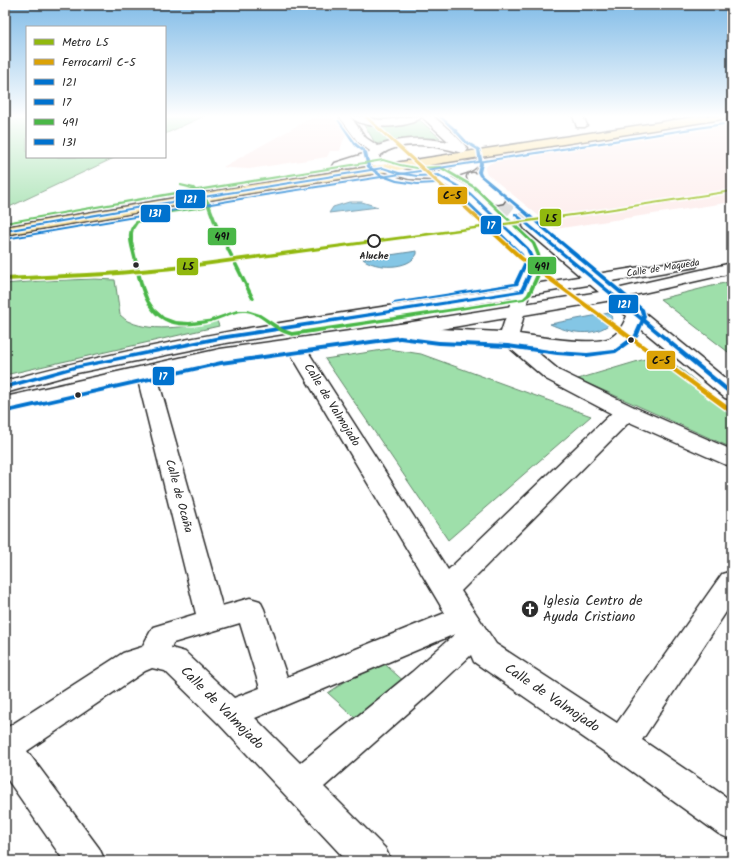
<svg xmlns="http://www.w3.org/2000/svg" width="737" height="866" font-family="Kalam,sans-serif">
<rect width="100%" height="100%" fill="#fff"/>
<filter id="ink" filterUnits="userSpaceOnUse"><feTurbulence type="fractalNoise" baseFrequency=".025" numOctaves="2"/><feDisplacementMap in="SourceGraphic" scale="8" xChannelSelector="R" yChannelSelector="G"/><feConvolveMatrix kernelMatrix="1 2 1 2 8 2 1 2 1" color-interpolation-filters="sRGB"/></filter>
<g filter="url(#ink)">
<g fill="#fdebea">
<path d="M 315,116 L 331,116 L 348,132 L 343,141 L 340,151 L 330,151 L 327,157 L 249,169 L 231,168 L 223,167 Z"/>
<path d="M 732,125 L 732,202 L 555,229 L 486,173 L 485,168 L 489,164 L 495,161 L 509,158 Z"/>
</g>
<g fill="#9edfaa" stroke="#64856a">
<path d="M 5,116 L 27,116 L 27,157 L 116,157 L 5,209 Z"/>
<path d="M 165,116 L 204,116 L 165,134 Z"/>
<path d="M 360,116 L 415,116 L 440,138 L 402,139 L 375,144 C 371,133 363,127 360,116 Z"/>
<path d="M 94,279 L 115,280 L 120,315 C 123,317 126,321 130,322 C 153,333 193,326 217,321 L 219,326 L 5,375 L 5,284 L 41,281 Z"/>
<path d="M 732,281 L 732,355 L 660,299 Z"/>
<path d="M 389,349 L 421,354 L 591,416 L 448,540 L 325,359 Z"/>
<path d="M 662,354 L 732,410 L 732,448 L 578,379 Z"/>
<path d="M 379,659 L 407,684 L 363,725 L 328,693 Z"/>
</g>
<g fill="#84c6e5" stroke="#60889b">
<path d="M 349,202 L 362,202 L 378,207 L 329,213 L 333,207 Z"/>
<path d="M 417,251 L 417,254 C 409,270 376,269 363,259 Z"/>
<path d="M 609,313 L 612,317 L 611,323 C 593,338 570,333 550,324 Z"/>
</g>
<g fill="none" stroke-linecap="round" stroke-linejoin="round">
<path stroke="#d5d5d5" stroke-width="12" stroke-dasharray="12 6" stroke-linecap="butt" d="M 498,200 L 501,202"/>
<path stroke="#d5d5d5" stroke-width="16" stroke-dasharray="16 8" stroke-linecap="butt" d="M 499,201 L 530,226"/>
<defs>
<g id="street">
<path d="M 350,116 C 363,116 372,120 384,120 C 397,119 409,116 422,116 C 411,130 361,130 350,116 Z"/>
<path d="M 573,116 L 583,116 L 587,125 L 585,127 L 577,127 Z"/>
<path d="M 373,151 L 377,152 L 379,155 L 377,158 L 339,170 L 335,169 L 333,166 L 335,163 Z"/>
<path d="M 690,259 L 696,261 L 698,264 L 696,267 L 522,296 L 516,295 L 514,291 L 516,287 L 522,286 Z"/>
<path d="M 732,263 L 732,273 L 612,300 L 400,336 L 394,334 L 391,330 L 394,326 L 400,324 L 612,290 Z"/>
<path d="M 294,338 L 301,340 L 303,344 L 448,570 L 618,407 L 626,406 L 634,407 L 637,412 L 634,417 L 461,591 L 496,644 L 617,723 L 722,574 L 732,571 L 732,603 L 642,740 L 732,801 L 732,840 L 719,834 L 609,755 L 474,662 L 471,655 L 434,690 L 324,787 L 385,848 L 391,861 L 347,861 L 219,724 L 165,671 L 152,668 L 145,671 L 27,751 L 99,848 L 105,861 L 64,861 L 5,776 L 5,729 L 123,653 L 142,647 L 153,627 L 196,614 L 136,372 L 139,368 L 146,366 L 153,368 L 156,372 L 222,606 L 250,598 L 260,601 L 264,609 L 287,677 L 445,613 L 285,344 L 287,340 ZM 240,623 L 260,688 L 234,698 L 185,652 L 171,648 L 173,643 ZM 455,634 L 412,672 L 300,763 L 255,718 Z"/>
</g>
<g id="secondary">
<path d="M 339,116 L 350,116 L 366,138 L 378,146 C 401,137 424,137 449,142 L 421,116 L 433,116 L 454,134 L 468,149 L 466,152 L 462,153 C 436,146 403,138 379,156 L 380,159 C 402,173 433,177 457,167 C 465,164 469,159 477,161 L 479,164 C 473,172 461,175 451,177 L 474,190 L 533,246 L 542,264 L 530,291 L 519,334 C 540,337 592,346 610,338 C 619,333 623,325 627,316 L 525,229 L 523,226 L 525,223 L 530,222 L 535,223 L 732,384 L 732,400 L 725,398 L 640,328 C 626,363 560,351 531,347 L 560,371 L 634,407 L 732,450 L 732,466 L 724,464 L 618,417 L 546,379 L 504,343 L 439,341 L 400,336 L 220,361 L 5,409 L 5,397 L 220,349 L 400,324 L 439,329 L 501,332 L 512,298 L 220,344 L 77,373 L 5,393 L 5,381 C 172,335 344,313 515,287 L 526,264 L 521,251 L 464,196 L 437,180 L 409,179 L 379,170 L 370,164 L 367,155 L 370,151 L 358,142 Z"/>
<path d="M 473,173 L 478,174 L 503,197 L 505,200 L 503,203 L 498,204 L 493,203 L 468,180 L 467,177 L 468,174 Z"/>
</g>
<path id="primary" d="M 701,116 L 727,116 L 722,119 L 251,193 L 5,235 L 5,227 L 251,185 Z"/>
</defs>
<use href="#street" stroke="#2b2b2b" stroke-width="3"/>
<use href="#secondary" stroke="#2b2b2b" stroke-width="3"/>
<use href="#primary" stroke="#2b2b2b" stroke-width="3"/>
<use href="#street" fill="#fff" fill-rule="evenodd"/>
<use href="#secondary" fill="#fff" fill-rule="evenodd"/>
<use href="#primary" fill="#fadf96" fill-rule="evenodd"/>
<defs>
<g id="bus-1">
<path d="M 383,167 L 399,172 L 417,175 L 439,174 L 470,192 L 529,248 L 536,264 L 524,292 L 220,340 L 75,369 L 5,389 L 5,385 L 74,366 L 220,336 L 520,290 L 532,264 L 526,249 L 468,194 L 437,176 L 417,177 L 398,174 L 383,169 L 141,208 L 5,232 L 5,230 L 141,206 Z"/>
<path d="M 514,213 L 516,213 L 732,391 L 732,396 L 730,395 L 514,215 Z"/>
</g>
<g id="bus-2">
<path d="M 438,116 L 441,116 L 456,129 L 467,141 L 480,149 L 483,164 L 481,172 L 482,175 L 644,309 L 646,317 L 638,337 L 616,353 L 587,357 L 557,355 L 508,348 L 439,345 L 400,340 L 221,365 L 7,413 L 5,412 L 5,410 L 7,409 L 221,361 L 400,336 L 439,341 L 508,344 L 557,351 L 587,353 L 614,350 L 634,335 L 642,317 L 640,311 L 479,176 L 477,172 L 479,164 L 477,150 L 465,143 L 454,131 Z"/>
<path d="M 337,120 L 339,120 L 357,144 L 367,152 L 370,166 L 381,174 L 397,180 L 417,183 L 437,182 L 465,198 L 523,254 L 527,264 L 518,285 L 392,304 L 392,303 L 394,302 L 514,283 L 523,264 L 519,254 L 463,200 L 435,184 L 417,185 L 396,182 L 379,176 L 367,167 L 363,152 L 355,146 Z"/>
</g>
<path id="bus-3" d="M 383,159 L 400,164 L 417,167 L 441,166 L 475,186 L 535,243 L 543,261 L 544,266 L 531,295 L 524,300 L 292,336 C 287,334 282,333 278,330 C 268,325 258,313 246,312 C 234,311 222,319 211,322 C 155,336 142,306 133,258 C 130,245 124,231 136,221 L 171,211 L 204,206 L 206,207 L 205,208 L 171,213 L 138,223 L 134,229 L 133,233 L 133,242 L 140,272 L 144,287 L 149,300 L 155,309 L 164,317 L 175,321 L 189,322 L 208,320 L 237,310 L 247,310 L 260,314 L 283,329 L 292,332 L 523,298 L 527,294 L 540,266 L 539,261 L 532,244 L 473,188 L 439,168 L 417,169 L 400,166 L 383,161 L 198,191 L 209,201 L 218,225 L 255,299 L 253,300 L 251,299 L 214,225 L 205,201 L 194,191 L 5,224 L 5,222 L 192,189 L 180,186 L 180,184 L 181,184 L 194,187 L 196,189 Z"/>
<path id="bus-4" d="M 723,123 L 724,125 L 252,198 L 5,240 L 5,238 L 6,238 L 252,196 Z"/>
</defs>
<use href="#bus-1" stroke="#fff" stroke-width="3"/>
<use href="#bus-2" stroke="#fff" stroke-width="3"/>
<use href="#bus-3" stroke="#fff" stroke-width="3"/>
<use href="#bus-4" stroke="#fff" stroke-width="3"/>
<use href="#bus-1" fill="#0072ce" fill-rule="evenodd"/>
<use href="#bus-2" fill="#0072ce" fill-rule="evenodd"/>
<use href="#bus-3" fill="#4ab747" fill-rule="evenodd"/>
<use href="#bus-4" fill="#0072ce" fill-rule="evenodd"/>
<defs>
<path id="rail-1" d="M 363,116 L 367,116 L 523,257 L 732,409 L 732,414 L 730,413 L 519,259 Z"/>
</defs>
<use href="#rail-1" stroke="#fff" stroke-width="3"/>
<use href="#rail-1" fill="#dba206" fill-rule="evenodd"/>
<defs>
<path id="metro-1" d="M 732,190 L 732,192 L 587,214 L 174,270 L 107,276 L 5,281 L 5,277 L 107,272 L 174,266 L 587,212 Z"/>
</defs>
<use href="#metro-1" stroke="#fff" stroke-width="3"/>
<use href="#metro-1" fill="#91b80e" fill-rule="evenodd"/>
</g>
</g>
<linearGradient id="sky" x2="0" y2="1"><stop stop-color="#80bbe7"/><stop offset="0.49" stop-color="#fff"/><stop offset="1" stop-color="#fff" stop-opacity="0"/></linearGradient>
<rect width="737" height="237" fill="url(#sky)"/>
<defs>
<symbol id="church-disc" viewBox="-11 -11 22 22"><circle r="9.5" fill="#2b2b2b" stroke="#fff"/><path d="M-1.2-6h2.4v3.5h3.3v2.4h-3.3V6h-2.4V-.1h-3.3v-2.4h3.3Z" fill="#fff"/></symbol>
</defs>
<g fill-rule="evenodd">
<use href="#church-disc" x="520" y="599" width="20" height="20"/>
</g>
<circle fill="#fff" stroke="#2b2b2b" stroke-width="2" cx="374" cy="241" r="6"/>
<g fill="#2b2b2b" stroke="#fff" stroke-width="1.5">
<circle cx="136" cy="265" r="3.5"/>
<circle cx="631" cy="340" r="3.5"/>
<circle cx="78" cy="395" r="3.5"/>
</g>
<g text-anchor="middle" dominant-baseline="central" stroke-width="3" stroke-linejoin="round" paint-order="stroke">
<g font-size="10" font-weight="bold" fill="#2b2b2b" stroke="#fff">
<text x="374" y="256">Aluche</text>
</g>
<g font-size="10" fill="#2b2b2b" stroke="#fff">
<text transform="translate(663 268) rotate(-9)">Calle de Maqueda</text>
</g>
<g font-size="12" fill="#2b2b2b" stroke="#fff">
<text transform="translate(332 405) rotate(58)">Calle de Valmojado</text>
<text transform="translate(179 496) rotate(75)">Calle de Ocaña</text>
</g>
<g font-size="14" fill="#2b2b2b" stroke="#fff" text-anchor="start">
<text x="543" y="601">Iglesia Centro de<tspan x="543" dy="16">Ayuda Cristiano</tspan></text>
</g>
<g font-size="14" fill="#2b2b2b" stroke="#fff">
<text transform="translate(552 698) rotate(34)">Calle de Valmojado</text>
<text transform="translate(222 708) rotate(45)">Calle de Valmojado</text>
</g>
</g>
<g stroke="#fff" stroke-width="1.5">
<rect x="437" y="186" width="31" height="19" rx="4" fill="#dba206"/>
<rect x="175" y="189" width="31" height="20" rx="4" fill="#0072ce"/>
<rect x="140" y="204" width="31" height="19" rx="4" fill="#0072ce"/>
<rect x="539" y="208" width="23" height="19" rx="4" fill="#91b80e"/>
<rect x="480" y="215" width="22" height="20" rx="4" fill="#0072ce"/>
<rect x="207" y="227" width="30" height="19" rx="4" fill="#4ab747"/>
<rect x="527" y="256" width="30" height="19" rx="4" fill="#4ab747"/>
<rect x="176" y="257" width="23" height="19" rx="4" fill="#91b80e"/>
<rect x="608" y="294" width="31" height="20" rx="4" fill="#0072ce"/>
<rect x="646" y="350" width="30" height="20" rx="4" fill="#dba206"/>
<rect x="152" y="366" width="23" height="20" rx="4" fill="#0072ce"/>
</g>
<g font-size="11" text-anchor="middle" font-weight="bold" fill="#fff">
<text x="190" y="203">121</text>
<text x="155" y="217">131</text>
<text x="491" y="229">17</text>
<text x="624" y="308">121</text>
<text x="163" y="380">17</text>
</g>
<g font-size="11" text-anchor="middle" font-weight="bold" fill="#111">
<text x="452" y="199">C-5</text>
<text x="551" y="222">L5</text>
<text x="222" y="240">491</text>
<text x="542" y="270">491</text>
<text x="188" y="270">L5</text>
<text x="661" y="364">C-5</text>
</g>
<rect width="737" height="866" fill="none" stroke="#fff" stroke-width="20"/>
<rect x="10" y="10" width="717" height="846" fill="none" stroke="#2b2b2b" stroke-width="1.5" filter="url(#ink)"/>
<rect x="26" y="26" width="140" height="132" fill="#ffffff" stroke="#aaaaaa"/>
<rect x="34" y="39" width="20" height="6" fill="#91b80e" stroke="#aaaaaa"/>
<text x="62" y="46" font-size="12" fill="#2b2b2b">Metro L5</text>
<rect x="34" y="59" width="20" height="6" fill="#dba206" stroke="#aaaaaa"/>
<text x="62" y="66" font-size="12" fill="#2b2b2b">Ferrocarril C-5</text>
<rect x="34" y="79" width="20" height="6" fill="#0072ce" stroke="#aaaaaa"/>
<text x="62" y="86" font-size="12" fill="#2b2b2b">121</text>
<rect x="34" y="99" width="20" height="6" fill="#0072ce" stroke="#aaaaaa"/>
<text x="62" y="106" font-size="12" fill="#2b2b2b">17</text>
<rect x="34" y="119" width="20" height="6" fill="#4ab747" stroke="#aaaaaa"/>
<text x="62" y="126" font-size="12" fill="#2b2b2b">491</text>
<rect x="34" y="139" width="20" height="6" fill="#0072ce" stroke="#aaaaaa"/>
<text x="62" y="146" font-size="12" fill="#2b2b2b">131</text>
</svg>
